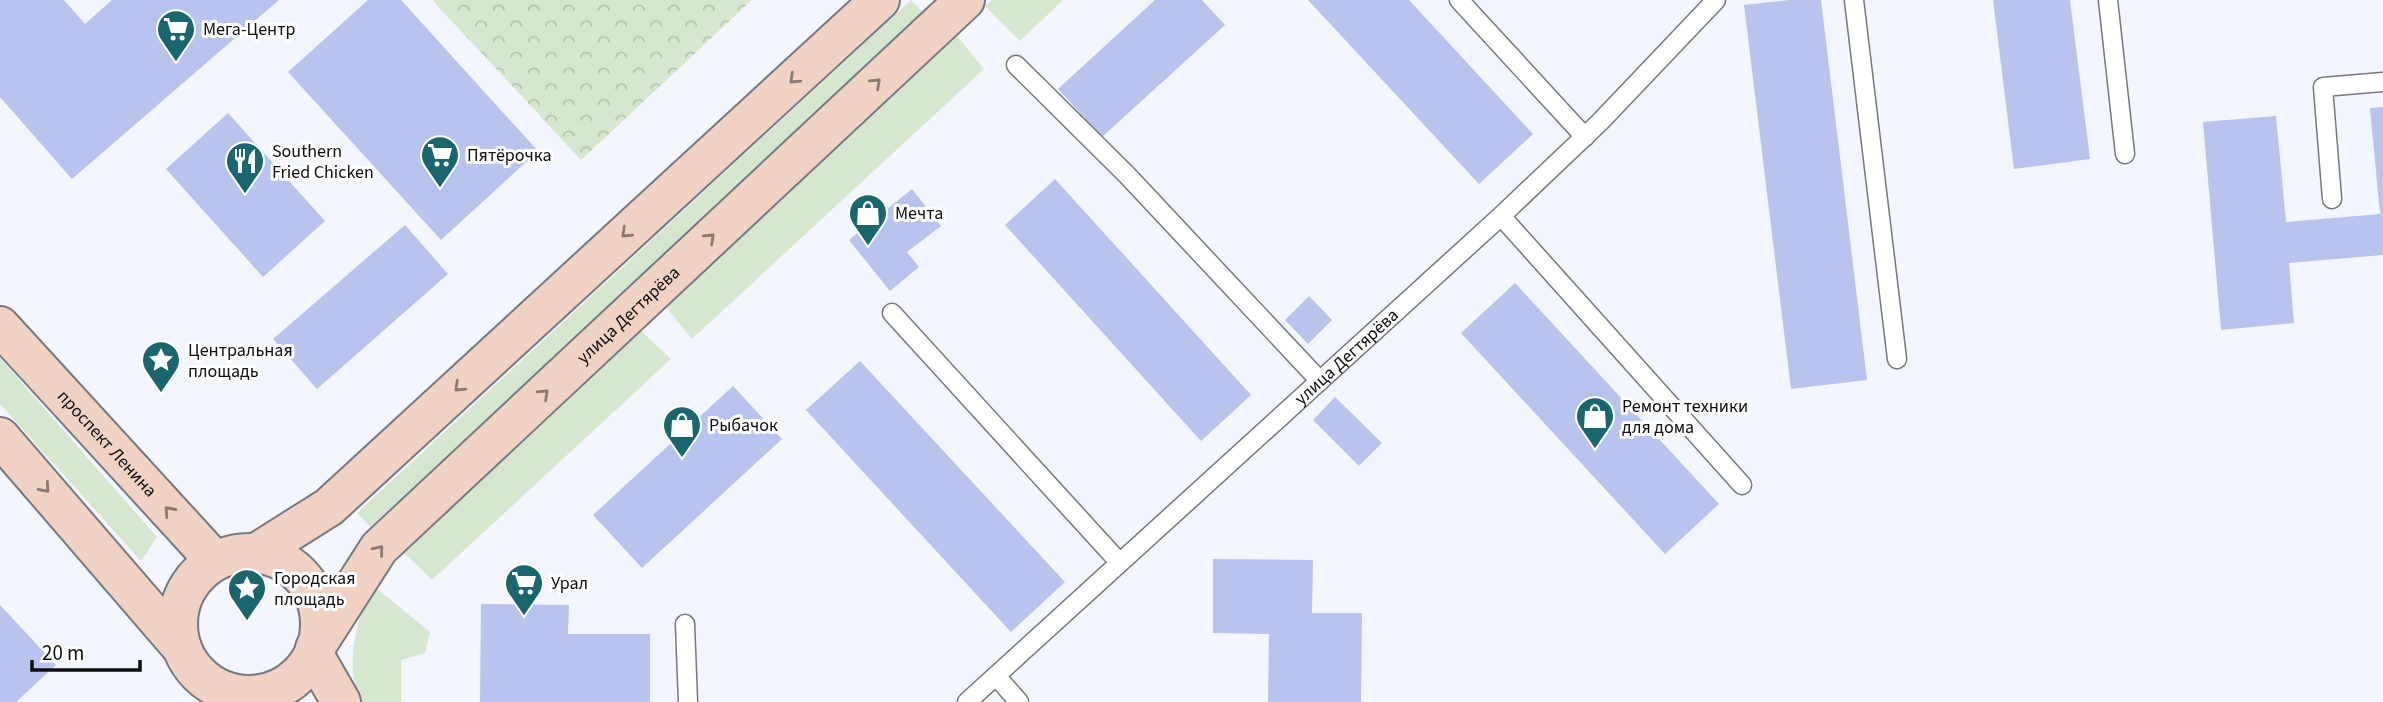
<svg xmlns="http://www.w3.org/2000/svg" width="2383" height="702" font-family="'Source Sans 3',sans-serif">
<defs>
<pattern id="park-crowns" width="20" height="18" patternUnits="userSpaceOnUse" patternTransform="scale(1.75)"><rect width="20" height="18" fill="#d5e7cf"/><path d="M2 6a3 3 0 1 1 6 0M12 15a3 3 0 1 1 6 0" fill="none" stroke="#b6c5b1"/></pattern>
</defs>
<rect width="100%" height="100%" fill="#f3f6fe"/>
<g fill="#d5e7cf">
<path d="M 911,0 L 925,14 L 370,527 L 357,513 Z"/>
<path d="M 992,0 L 1063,0 L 1020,41 L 985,6 Z"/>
<path d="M 957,36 L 984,69 L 692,339 L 663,303 Z"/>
<path d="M 638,328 L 671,359 L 432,580 L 402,551 Z"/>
<path d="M 0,358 L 157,537 L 141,561 L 0,404 Z"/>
<path d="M 371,584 L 430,632 L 425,653 L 401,660 L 401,702 L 360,702 C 344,661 357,623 371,584 Z"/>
</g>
<path fill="url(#park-crowns)" d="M 432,0 L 752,0 L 581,160 Z"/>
<g fill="#b8c3ee">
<path d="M 0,0 L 64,0 L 85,24 L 112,0 L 279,0 L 72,179 L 0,97 Z"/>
<path d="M 368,0 L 401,0 L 538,151 L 441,240 L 288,72 Z"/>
<path d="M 1155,0 L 1202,0 L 1225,25 L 1102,137 L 1058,89 Z"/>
<path d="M 1308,0 L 1409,0 L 1533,134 L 1479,184 Z"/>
<path d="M 1789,0 L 1821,0 L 1867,380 L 1791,389 L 1744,5 Z"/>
<path d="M 1993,0 L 2070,0 L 2090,159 L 2014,169 Z"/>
<path d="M 2383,107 L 2383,255 L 2289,263 L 2294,323 L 2221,330 L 2203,122 L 2276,116 L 2286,222 L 2380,214 L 2370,108 Z"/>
<path d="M 228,113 L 325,221 L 263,277 L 166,169 Z"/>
<path d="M 1055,179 L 1251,395 L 1201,441 L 1005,225 Z"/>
<path d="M 912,189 L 941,226 L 907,252 L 919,267 L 890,291 L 849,240 Z"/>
<path d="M 405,225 L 448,274 L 317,389 L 273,339 Z"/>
<path d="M 1515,283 L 1719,504 L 1665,554 L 1461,333 Z"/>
<path d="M 1309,296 L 1332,320 L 1308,344 L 1285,320 Z"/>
<path d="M 860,361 L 1065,582 L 1011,632 L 806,410 Z"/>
<path d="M 733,386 L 782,439 L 642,568 L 593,515 Z"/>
<path d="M 1335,397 L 1382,443 L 1359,466 L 1313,420 Z"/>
<path d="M 1213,559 L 1313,560 L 1312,613 L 1362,613 L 1361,702 L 1268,702 L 1269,634 L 1213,633 Z"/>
<path d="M 481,604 L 569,605 L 568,634 L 650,634 L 650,702 L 480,702 Z"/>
<path d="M 0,605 L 56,665 L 16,702 L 0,702 Z"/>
</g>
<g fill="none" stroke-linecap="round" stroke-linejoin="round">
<defs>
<g id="service">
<path d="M 1459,0 L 1585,137"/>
<path d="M 1854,0 L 1897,359"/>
<path d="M 2108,0 L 2125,154"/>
<path d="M 1016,65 L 1127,175 L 1320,381"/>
<path d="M 2332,199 L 2323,87 L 2383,82"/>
<path d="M 1501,216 L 1742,485"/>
<path d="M 892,313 L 1119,562"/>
<path d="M 685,624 L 688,702"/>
<path d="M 996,676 L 1019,702"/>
<path id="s1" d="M 967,702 L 1501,216 L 1600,122 L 1716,0"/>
</g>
<g id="secondary">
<path id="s2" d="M 0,326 L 215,561"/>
<path d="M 0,437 L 182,648"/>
<circle cx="249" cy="624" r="71"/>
<path d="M 256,553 L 329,507 L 880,0"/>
<path id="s3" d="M 315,648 L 379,548 L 965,0"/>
<path d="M 314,655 L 341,702"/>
</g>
</defs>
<use href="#service" stroke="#76787f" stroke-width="21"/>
<use href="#secondary" stroke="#76787f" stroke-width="42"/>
<use href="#service" stroke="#fff" stroke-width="18"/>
<use href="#secondary" stroke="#f0d3c2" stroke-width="38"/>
</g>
<defs><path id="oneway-chevron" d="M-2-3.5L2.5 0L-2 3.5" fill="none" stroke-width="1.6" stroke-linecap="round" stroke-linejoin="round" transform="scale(1.75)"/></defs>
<g stroke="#8a7a72">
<use href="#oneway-chevron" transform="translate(794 79) rotate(137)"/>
<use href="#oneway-chevron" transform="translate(876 83) rotate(-43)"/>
<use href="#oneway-chevron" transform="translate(626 233) rotate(137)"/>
<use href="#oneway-chevron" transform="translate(710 238) rotate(-43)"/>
<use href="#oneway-chevron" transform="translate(459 387) rotate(137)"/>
<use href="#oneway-chevron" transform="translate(544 394) rotate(-43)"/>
<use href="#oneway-chevron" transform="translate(45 488) rotate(49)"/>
<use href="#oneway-chevron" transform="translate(169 511) rotate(-132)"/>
<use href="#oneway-chevron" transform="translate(379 550) rotate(-51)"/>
</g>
<defs>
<symbol id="supermarket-pin" viewBox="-11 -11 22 30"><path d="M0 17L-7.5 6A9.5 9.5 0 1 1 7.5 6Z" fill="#19666e" stroke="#fff"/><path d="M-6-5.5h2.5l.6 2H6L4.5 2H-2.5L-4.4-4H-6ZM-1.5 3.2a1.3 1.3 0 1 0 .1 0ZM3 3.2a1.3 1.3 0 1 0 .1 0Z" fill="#fff"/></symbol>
<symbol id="restaurant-pin" viewBox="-11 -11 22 30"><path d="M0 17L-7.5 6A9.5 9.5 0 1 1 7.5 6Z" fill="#19666e" stroke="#fff"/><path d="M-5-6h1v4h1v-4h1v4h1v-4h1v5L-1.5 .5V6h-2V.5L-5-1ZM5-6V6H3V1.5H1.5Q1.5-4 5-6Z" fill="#fff"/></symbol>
<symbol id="shop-pin" viewBox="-11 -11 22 30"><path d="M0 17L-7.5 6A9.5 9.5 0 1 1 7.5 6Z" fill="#19666e" stroke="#fff"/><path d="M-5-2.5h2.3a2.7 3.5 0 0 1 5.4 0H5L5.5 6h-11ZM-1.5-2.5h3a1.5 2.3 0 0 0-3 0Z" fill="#fff"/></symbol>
<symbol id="sight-pin" viewBox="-11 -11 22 30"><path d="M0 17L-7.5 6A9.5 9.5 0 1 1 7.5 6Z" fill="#19666e" stroke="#fff"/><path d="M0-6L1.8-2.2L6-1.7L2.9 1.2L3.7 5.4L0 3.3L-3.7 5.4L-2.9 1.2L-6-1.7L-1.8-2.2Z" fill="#fff"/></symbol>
</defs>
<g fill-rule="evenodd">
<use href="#supermarket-pin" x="154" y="7" width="44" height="60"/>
<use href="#supermarket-pin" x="418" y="133" width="44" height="60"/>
<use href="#restaurant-pin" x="223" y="139" width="44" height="60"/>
<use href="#shop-pin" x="846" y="191" width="44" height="60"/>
<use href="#sight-pin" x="139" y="338" width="44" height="60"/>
<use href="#shop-pin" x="1573" y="394" width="44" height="60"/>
<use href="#shop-pin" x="660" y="403" width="44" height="60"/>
<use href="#supermarket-pin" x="502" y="561" width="44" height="60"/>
<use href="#sight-pin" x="225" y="566" width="44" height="60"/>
</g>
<g text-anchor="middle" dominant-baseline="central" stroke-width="6" stroke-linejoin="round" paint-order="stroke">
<g font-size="18" fill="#0d0e11" stroke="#fff" text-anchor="start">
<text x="203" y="29">Мега-Центр</text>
<text x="272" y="151">Southern<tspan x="272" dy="21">Fried Chicken</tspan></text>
<text x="467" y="155">Пятёрочка</text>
<text x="895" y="213">Мечта</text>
<text x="188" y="350">Центральная<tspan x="188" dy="21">площадь</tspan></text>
<text x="1622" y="406">Ремонт техники<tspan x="1622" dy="21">для дома</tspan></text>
<text x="709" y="425">Рыбачок</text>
<text x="274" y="578">Городская<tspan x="274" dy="21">площадь</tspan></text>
<text x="551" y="583">Урал</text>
</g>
<g font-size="18" fill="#0d0e11" stroke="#fff">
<text stroke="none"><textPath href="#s3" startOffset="460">улица Дегтярёва</textPath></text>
<text stroke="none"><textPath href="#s1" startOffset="513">улица Дегтярёва</textPath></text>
<text stroke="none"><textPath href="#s2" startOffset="159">проспект Ленина</textPath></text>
</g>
</g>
<path d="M32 660v10h108v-10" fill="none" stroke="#0d0e11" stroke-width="3.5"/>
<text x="42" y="660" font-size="21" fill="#0d0e11" stroke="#ffffff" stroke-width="5" paint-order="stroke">20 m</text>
</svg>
